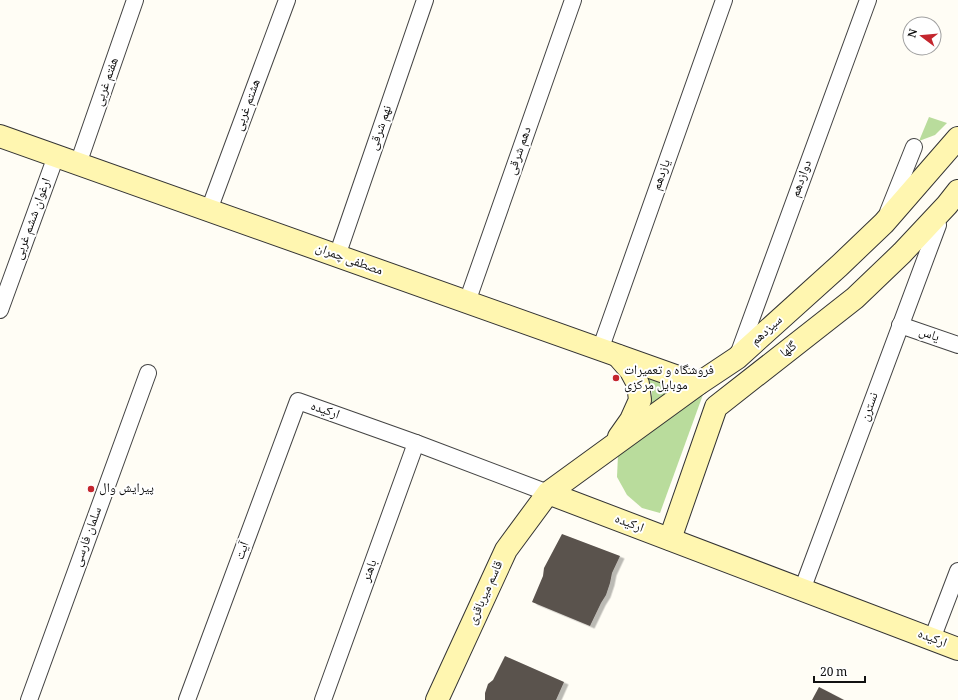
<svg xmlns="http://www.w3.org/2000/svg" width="958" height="700" font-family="Georgia,'Noto Naskh Arabic',serif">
<defs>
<filter id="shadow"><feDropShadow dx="4.5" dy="2.5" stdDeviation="0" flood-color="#0004"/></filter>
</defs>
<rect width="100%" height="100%" fill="#fffdf5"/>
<g fill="#b9dc9c">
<path d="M 929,117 L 947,123 L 935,135 L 919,141 Z"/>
<path d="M 646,377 C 661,380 664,379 666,396 L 639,418 C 643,411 652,399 652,392 C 653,387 648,381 646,377 Z"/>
<path d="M 705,389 L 660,513 L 642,508 L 627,495 L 617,477 L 618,455 Z"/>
</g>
<g fill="#5a524d" filter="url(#shadow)">
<path d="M 562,534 L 620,556 L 612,573 L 610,583 L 606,595 L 601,603 L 590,626 L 532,602 L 543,576 L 544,568 Z"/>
<path d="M 505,656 L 564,682 L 556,700 L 485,700 L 485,693 L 488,684 L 493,680 Z"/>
<path d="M 819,687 L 844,700 L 812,700 Z"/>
</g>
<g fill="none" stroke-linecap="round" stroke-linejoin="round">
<defs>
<g id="street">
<path d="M 78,164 L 135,0"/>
<path d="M 209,210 L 287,0"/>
<path d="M 888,212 L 914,147"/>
<path d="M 337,256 L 425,0"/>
<path d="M 467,302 L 573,0"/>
<path d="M 0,310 L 56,156"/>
<path d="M 900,325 L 958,345"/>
<path d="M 600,350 L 724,0"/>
<path d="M 738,355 L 868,0"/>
<path d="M 802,590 L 938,225"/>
<path d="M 932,639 L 958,571"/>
<path d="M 29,700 L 148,373"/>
<path d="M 187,700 L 298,401 L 416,443 L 548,493"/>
<path d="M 323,700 L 416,443"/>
</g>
<g id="secondary">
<path d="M 0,136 L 698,384"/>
<path d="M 618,356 L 631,371 L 638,384 L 640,400 L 631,420 L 619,437"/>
<path d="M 548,493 L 958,649"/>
<path d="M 670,539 L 716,407 L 855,298 L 902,253 L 947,205 L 958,191"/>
<path d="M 437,700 L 506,550 L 548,493 L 698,384 L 737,358 L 839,266 L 884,223 L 958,138"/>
</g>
</defs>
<use href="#street" stroke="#444" stroke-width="18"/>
<use href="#secondary" stroke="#333" stroke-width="24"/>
<use href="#street" stroke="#fff" stroke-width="16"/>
<use href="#secondary" stroke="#fff6b0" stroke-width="22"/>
</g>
<g fill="#c4262e" stroke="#fff" stroke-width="1.5">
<circle cx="616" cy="378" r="4"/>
<circle cx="91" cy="489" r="4"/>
</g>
<g text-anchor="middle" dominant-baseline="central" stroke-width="4" stroke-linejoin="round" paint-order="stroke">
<g font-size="13" fill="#111" stroke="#fff">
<text transform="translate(107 82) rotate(-71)">هفتم غربی</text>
<text transform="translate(248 105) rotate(-70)">هشتم غربی</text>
<text transform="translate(381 128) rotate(-71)">نهم شرقی</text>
<text transform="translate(520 151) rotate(-71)">دهم شرقی</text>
<text transform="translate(662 175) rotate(-70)">یازدهم</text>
<text transform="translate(802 179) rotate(-70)">دوازدهم</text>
<text transform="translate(33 219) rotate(-70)">ارغوان ششم غربی</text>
<text transform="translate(349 260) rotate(20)">مصطفی چمران</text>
<text transform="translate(767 331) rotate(-42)">سیزدهم</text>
<text transform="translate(929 335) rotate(20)">یاس</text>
<text transform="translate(789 350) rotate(-38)">گلها</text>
<text transform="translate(870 407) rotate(-70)">نسترن</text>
<text transform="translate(325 411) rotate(19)">ارکیده</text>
<text transform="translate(629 524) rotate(21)">ارکیده</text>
<text transform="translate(88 537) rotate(-70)">سلمان فارسی</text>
<text transform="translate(243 551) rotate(-70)">آیت</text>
<text transform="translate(370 571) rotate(-70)">باهنر</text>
<text transform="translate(486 593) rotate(-66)">قاسم میرباقری</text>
<text transform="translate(932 639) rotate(21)">ارکیده</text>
</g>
<g font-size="13" fill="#111" stroke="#fff" text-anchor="start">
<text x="624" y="371">فروشگاه و تعمیرات<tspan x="624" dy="15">موبایل مرکزی</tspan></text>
<text x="99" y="489">پیرایش وال</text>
</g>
</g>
<g transform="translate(922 36) rotate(286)"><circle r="19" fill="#ffffff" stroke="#a0a0a0"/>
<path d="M0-3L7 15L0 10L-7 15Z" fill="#c4262e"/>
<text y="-6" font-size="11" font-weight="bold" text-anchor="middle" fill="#111111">N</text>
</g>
<path d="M814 676v6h51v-6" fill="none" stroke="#111111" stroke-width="2"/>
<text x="820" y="676" font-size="12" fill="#111111" stroke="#ffffff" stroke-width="3" paint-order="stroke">20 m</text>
</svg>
